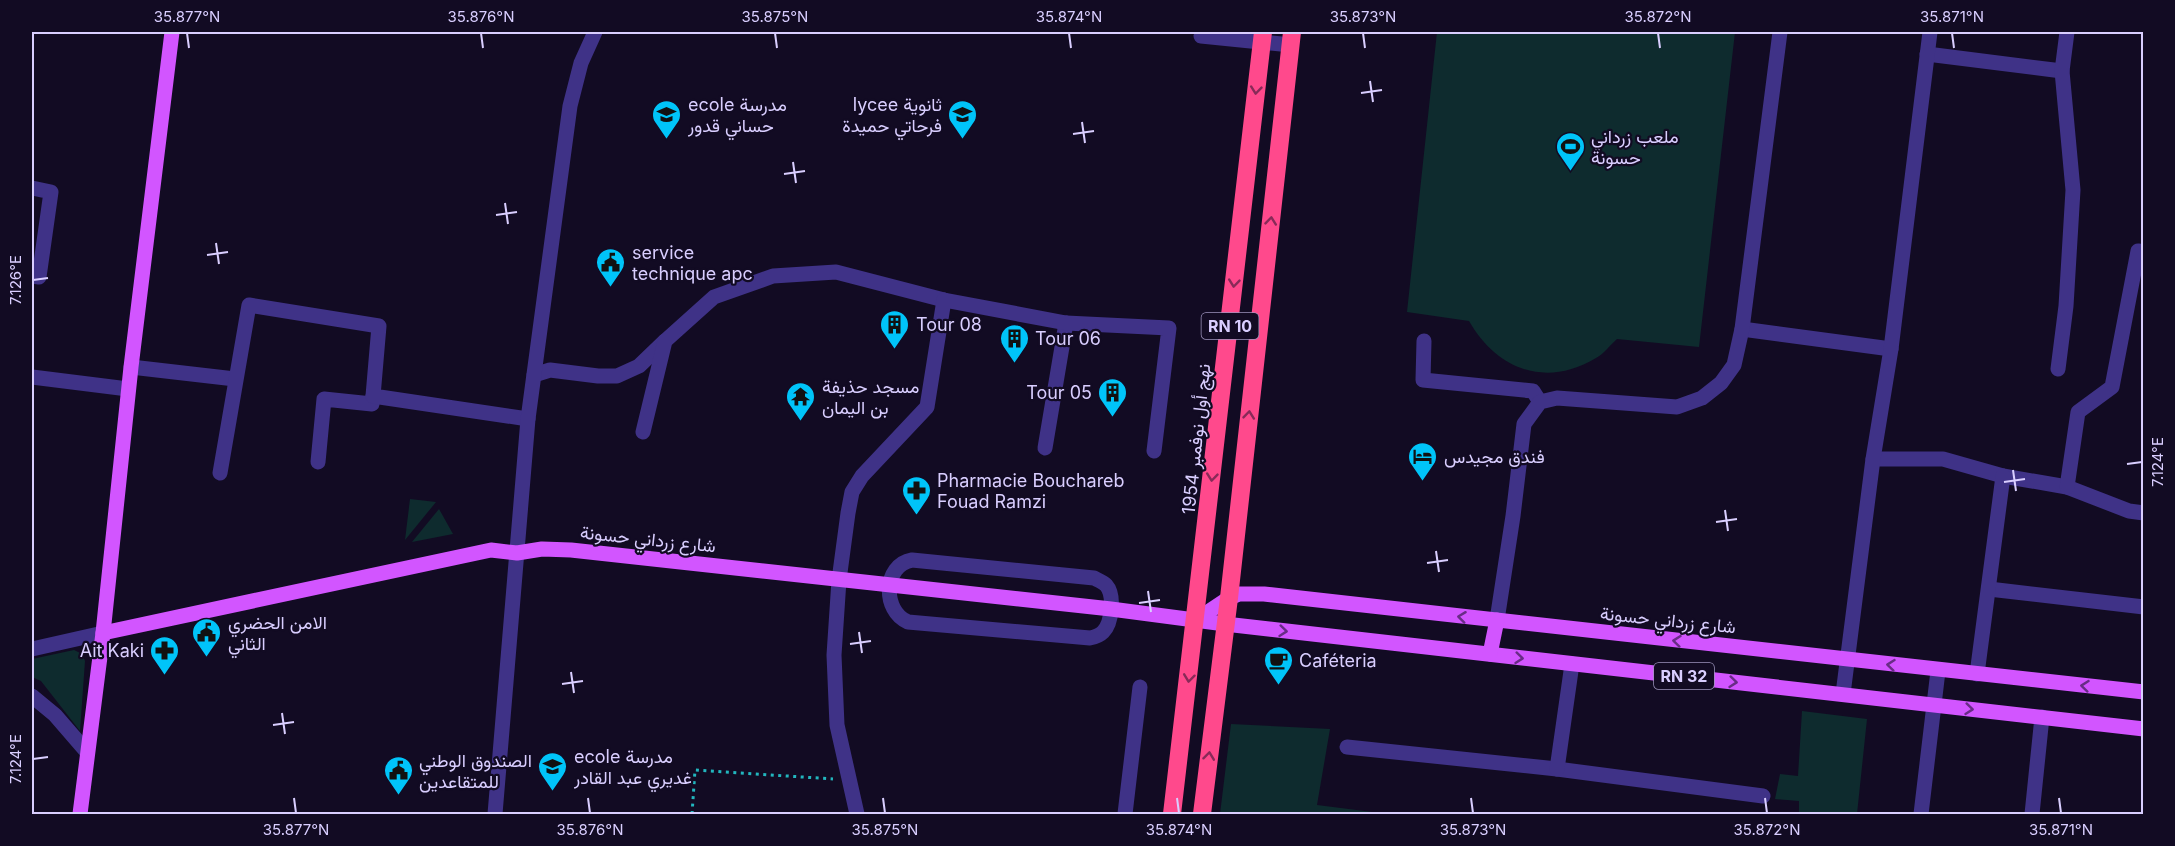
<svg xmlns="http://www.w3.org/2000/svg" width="2175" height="846" font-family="Inter,Vazirmatn,sans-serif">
<rect width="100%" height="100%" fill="#120b23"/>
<g fill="#0e2b2e">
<path d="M 1437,32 L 1735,32 L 1699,347 L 1617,339 C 1610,345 1604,354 1596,358 C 1546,388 1497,370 1469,321 L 1407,312 Z"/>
<path d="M 410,499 L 436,502 L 405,540 Z"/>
<path d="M 439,509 L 453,534 L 412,542 Z"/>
<path d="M 74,650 L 82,654 L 85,661 L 80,731 L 41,681 L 32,677 L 32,659 Z"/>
<path d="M 1802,711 L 1867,719 L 1857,814 L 1799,814 L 1799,801 L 1775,799 L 1780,774 L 1798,776 Z"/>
<path d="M 1231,724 L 1330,729 L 1317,805 L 1388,814 L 1220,814 Z"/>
</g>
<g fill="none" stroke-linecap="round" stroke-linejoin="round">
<path stroke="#22b6be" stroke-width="3" stroke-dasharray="3 4.5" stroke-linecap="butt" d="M 692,814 L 695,770 L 833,779"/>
<g stroke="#3f3287" stroke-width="15">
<path d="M 1201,36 L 1291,45"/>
<path d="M 1927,54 L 2062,71"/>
<path d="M 32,188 L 51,192 L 39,277 L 32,276"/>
<path d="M 1742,329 L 1891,349"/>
<path d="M 1424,341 L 1423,380 L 1533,391 L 1540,402"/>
<path d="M 131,367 L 235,379"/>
<path d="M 2058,369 L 2066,306 L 2073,190 L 2062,71 L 2067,32"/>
<path d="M 534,375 L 550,370 L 598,376 L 617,376 L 639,366 L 665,341"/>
<path d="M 32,377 L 128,389"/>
<path d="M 643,432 L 665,341 L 714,297 L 773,276 L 836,272 L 944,300"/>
<path d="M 1045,448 L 1066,323"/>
<path d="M 1873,459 L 1943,459 L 2003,476 L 2067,487 L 2129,511 L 2144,513"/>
<path d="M 318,462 L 324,399 L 372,404 L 373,396"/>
<path d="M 220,473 L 249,305 L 379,326 L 373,396 L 528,419"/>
<path d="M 2067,487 L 2078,412 L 2112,387 L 2138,251 L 2144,252"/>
<path d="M 912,560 L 1094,578 C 1098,580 1103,582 1106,585 C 1115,595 1112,623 1103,632 C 1099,636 1095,637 1090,638 L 908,622 C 882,611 883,565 912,560 Z"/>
<path d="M 1989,589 L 2144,607"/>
<path d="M 1497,620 L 1513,516 L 1524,424 L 1540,402 L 1557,398 L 1677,407 L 1702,398 L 1721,383 L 1734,365 L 1742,329 L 1780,32"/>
<path d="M 32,649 L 103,633"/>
<path d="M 1977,674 L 2003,476"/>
<path d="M 1843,694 L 1873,459 L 1891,349 L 1930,32"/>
<path d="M 32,696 L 55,715 L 87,752"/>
<path d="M 1347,747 L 1557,769 L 1763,796"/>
<path d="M 1557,769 L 1572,664"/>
<path d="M 495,814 L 528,419 L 570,106 L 581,63 L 595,32"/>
<path d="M 857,814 L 837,725 L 834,655 L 839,580 L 848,513 L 852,492 L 862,476 L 927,407 L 944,300 L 1066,323 L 1169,328 L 1154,451"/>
<path d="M 1125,814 L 1140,687"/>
<path d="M 1921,814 L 1938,671"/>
<path d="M 2032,814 L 2042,717"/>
</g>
<g stroke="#d255ff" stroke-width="15">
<path d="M 1196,620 L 1229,598 L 1239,594 L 1264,594 L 2144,692"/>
<path d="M 103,633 L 491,550 L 517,553 L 542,549 L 571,550 L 1111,609 L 1225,624 L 2144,729"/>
<path d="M 1490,654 L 1497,620"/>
<path d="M 80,814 L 103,633 L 131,367 L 172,32"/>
</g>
<g stroke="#ff498c" stroke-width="18">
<path d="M 1172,814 L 1263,32"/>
<path d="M 1202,814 L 1229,598 L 1292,32"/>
</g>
</g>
<defs><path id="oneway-chevron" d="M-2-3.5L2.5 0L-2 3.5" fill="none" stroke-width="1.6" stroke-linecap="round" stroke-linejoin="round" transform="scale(1.5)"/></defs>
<g stroke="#882a58">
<use href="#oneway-chevron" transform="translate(1256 90) rotate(96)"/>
<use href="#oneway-chevron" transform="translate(1271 221) rotate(-84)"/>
<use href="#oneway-chevron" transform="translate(1234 283) rotate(96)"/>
<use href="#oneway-chevron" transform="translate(1249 415) rotate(-84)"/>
<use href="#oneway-chevron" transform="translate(1212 477) rotate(96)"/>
<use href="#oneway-chevron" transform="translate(1189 678) rotate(97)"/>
<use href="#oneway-chevron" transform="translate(1209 756) rotate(-83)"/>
</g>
<g stroke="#682c86">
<use href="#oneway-chevron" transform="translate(1462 617) rotate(-173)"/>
<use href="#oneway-chevron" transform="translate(1283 631) rotate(6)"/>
<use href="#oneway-chevron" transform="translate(1677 641) rotate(-174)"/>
<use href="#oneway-chevron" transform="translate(1519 658) rotate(6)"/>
<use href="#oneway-chevron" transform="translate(1891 665) rotate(-174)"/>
<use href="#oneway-chevron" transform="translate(1733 682) rotate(6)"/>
<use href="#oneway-chevron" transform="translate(2085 686) rotate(-174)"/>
<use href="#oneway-chevron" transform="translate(1969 709) rotate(6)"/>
</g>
<path fill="none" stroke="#d9ceff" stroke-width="2" d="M 187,33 L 189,48M 481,33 L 483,48M 775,33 L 777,48M 1069,33 L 1071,48M 1363,33 L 1365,48M 1658,33 L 1660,48M 1952,33 L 1954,48M 1370,81 L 1373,102M 1361,93 L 1382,90M 1082,122 L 1085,143M 1073,134 L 1094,131M 793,162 L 796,183M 784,174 L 805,171M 505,203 L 508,224M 496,215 L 517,212M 216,243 L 219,264M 207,255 L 228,252M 33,280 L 48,278M 2127,464 L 2142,462M 2013,470 L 2016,491M 2004,482 L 2025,479M 1725,510 L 1728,531M 1716,522 L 1737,519M 1436,551 L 1439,572M 1427,563 L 1448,560M 1148,591 L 1151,612M 1139,603 L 1160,600M 859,632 L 862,653M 850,644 L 871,641M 571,672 L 574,693M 562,684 L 583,681M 282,713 L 285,734M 273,725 L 294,722M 33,759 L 48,757M 294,798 L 296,813M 588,798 L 590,813M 883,798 L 885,813M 1177,798 L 1179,813M 1471,798 L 1473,813M 1765,798 L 1767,813M 2059,798 L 2061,813"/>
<defs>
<symbol id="school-pin" viewBox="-11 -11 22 30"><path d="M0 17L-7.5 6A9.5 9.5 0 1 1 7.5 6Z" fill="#00c4f9" stroke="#120b23"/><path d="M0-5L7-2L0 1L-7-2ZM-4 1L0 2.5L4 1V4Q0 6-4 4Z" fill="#111"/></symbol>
<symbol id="stadium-pin" viewBox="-11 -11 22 30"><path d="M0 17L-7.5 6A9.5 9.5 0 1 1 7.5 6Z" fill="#00c4f9" stroke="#120b23"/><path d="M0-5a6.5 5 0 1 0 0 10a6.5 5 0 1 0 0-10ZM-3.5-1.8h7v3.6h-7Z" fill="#111"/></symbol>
<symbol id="civic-pin" viewBox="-11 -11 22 30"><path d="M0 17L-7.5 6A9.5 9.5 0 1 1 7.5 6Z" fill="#00c4f9" stroke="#120b23"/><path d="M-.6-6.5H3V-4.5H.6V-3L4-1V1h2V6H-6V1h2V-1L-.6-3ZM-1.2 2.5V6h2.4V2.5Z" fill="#111"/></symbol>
<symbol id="building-pin" viewBox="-11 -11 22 30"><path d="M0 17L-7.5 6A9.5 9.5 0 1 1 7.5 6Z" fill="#00c4f9" stroke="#120b23"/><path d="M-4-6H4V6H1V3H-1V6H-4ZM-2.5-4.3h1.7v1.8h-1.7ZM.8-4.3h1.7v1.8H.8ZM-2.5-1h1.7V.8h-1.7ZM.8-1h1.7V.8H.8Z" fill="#111"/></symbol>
<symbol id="temple-pin" viewBox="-11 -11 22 30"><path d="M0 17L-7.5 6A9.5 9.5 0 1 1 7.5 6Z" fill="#00c4f9" stroke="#120b23"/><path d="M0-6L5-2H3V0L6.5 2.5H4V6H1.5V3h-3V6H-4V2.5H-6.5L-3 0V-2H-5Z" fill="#111"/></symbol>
<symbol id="hotel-pin" viewBox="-11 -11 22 30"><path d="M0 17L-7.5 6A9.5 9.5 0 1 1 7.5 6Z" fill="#00c4f9" stroke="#120b23"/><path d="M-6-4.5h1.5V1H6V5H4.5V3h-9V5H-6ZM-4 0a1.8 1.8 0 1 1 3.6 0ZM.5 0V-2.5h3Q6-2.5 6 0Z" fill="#111"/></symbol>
<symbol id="pharmacy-pin" viewBox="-11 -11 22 30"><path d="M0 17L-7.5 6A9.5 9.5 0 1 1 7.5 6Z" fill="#00c4f9" stroke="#120b23"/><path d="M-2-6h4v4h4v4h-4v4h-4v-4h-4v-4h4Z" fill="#111"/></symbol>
<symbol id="cafe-pin" viewBox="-11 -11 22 30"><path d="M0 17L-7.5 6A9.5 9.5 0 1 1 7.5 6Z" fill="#00c4f9" stroke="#120b23"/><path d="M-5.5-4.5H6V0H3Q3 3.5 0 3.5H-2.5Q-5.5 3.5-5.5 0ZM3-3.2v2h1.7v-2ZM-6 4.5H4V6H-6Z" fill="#111"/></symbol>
</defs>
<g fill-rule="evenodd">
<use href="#school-pin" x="650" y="98" width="33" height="45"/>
<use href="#school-pin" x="946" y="98" width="33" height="45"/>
<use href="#stadium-pin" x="1554" y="130" width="33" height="45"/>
<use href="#civic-pin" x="594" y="246" width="33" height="45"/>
<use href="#building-pin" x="878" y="308" width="33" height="45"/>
<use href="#building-pin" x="998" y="322" width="33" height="45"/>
<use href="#building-pin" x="1096" y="376" width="33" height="45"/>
<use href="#temple-pin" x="784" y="380" width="33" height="45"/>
<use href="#hotel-pin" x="1406" y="440" width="33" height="45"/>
<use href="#pharmacy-pin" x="900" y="474" width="33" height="45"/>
<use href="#civic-pin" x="190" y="616" width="33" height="45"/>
<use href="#pharmacy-pin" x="148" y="634" width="33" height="45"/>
<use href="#cafe-pin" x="1262" y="644" width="33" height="45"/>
<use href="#school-pin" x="536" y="750" width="33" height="45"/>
<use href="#civic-pin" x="382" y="754" width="33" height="45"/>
</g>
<g text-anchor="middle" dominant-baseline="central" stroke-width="4.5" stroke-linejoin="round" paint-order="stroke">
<g fill="#120b23" stroke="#9d94bd" stroke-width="1.5">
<rect x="1201.5" y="313" width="57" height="26" rx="4.5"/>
<rect x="1654" y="663" width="60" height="26" rx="4.5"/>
</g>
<g font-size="16" font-weight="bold" fill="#d9ceff">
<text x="1230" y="326">RN 10</text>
<text x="1684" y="676">RN 32</text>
</g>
<g font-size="18" fill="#d9ceff" stroke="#120b23" text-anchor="start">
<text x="688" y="104">ecole مدرسة<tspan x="688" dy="21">حساني قدور</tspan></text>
<text x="942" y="104" text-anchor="end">lycee ثانوية<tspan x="942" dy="21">فرحاتي حميدة</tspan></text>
<text x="1591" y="136">ملعب زرداني<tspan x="1591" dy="21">حسونة</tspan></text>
<text x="632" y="252">service<tspan x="632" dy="21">technique apc</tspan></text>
<text x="916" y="324">Tour 08</text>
<text x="1035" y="338">Tour 06</text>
<text x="822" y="386">مسجد حذيفة<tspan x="822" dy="21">بن اليمان</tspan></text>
<text x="1092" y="392" text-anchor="end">Tour 05</text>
<text x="1444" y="456">فندق مجيدس</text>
<text x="937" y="480">Pharmacie Bouchareb<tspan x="937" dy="21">Fouad Ramzi</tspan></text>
<text x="228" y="622">الامن الحضري<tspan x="228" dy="21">الثاني</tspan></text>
<text x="144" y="650" text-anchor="end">Ait Kaki</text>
<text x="1299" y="660">Caféteria</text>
<text x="574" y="756">ecole مدرسة<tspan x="574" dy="21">غديري عبد القادر</tspan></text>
<text x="419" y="760">الصندوق الوطني<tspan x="419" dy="21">للمتقاعدين</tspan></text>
</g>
<g font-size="18" fill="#d9ceff" stroke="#120b23">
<text transform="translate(1196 439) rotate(-84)">نهج أول نوفمبر 1954</text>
<text transform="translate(648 539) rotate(6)">شارع زرداني حسونة</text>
<text transform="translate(1668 620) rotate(6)">شارع زرداني حسونة</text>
</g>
</g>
<rect width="2175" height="846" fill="none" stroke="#120b23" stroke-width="66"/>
<rect x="33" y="33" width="2109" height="780" fill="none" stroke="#d9ceff" stroke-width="2"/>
<g font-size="15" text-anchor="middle" fill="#d9ceff">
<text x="187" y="22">35.877°N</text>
<text x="481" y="22">35.876°N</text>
<text x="775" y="22">35.875°N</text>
<text x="1069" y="22">35.874°N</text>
<text x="1363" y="22">35.873°N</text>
<text x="1658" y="22">35.872°N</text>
<text x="1952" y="22">35.871°N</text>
<text transform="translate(16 280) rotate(-90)" y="5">7.126°E</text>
<text transform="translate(2158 462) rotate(-90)" y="5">7.124°E</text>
<text transform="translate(16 759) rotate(-90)" y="5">7.124°E</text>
<text x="296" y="835">35.877°N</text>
<text x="590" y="835">35.876°N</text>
<text x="885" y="835">35.875°N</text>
<text x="1179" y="835">35.874°N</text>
<text x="1473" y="835">35.873°N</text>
<text x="1767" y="835">35.872°N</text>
<text x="2061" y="835">35.871°N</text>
</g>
</svg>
